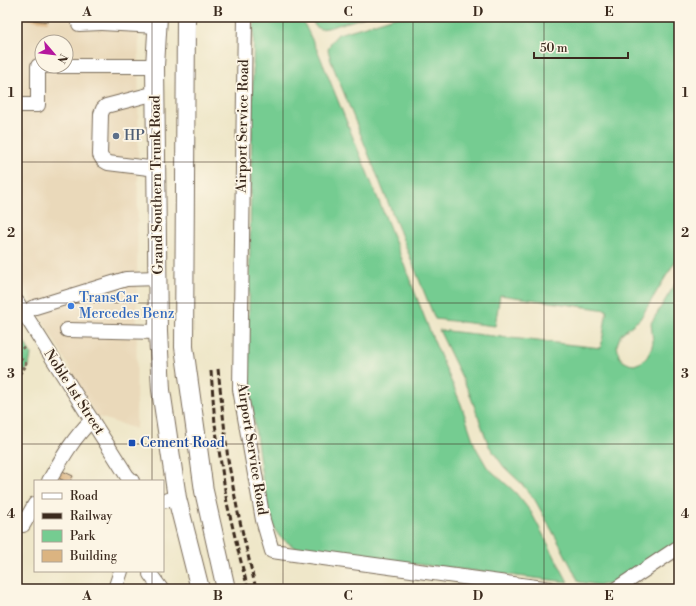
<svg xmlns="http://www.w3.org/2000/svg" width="696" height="606" font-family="'Libre Bodoni',serif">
<rect width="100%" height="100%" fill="#fcf5e5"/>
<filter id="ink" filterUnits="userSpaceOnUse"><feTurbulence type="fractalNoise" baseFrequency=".025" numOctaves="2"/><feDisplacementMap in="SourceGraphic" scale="8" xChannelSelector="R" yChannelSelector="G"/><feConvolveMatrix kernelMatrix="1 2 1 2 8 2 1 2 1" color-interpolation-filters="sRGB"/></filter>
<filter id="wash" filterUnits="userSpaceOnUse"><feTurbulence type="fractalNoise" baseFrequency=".012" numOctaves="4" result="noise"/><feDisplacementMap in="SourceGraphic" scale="16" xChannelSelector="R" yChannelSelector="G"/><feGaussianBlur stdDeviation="0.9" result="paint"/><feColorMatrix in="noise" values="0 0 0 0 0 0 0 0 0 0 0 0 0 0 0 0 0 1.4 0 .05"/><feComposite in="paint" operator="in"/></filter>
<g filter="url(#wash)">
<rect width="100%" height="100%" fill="#efe7c9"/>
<path fill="#ead9ba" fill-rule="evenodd" d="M 17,17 L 139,17 L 136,429 L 96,416 L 17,273 ZM 42,42 L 66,42 L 66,66 L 42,66 Z"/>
<g fill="#75cc91" stroke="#587b58">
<path d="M 254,17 L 301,17 L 319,54 L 389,226 L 431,334 L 461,404 L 475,446 L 487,467 L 515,492 L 531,512 L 568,582 L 303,551 L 294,547 L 280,537 L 271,524 L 266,505 L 251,399 L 248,367 L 251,179 Z"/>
<path d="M 311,17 L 365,17 L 328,28 L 320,29 L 315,26 Z"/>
<path d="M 394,17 L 679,17 L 679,255 L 640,319 L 621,334 L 617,345 L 619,356 L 623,361 L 629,364 L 634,365 L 642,362 L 647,357 L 651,350 L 653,342 L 651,323 L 677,281 L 679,282 L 679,551 L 619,584 L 599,585 L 579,582 L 560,545 L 535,500 L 521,483 L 504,467 L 489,446 L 469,392 L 439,330 L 601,348 L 607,310 L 500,295 L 495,326 L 435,319 L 331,61 L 328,50 L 331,42 L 338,34 L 366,26 Z"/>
<path d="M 17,329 L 31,354 L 29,366 L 17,380 Z"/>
</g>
<g id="blocks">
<g fill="#dbb481">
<path d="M 19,17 L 48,17 L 48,22 L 19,18 Z"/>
<path d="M 58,469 L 73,476 L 70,481 L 65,481 L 60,479 L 64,481 L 52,481 Z"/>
<path d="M 123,585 L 138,588 L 138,589 L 122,589 Z"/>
</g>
</g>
</g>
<g filter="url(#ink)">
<use href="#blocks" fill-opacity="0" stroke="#7a6c5a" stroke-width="1"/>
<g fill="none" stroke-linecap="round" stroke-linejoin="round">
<defs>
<g id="minor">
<path d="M 102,17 L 101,23 L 158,26"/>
<path d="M 245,17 L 240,389 L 263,520 L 272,551 L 551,589"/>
<path d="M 79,24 L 101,23"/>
<path d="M 156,93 L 106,106 L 103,109 L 101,114 L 100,155 L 103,160 L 108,163 L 157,169"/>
<path d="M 17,105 L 38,105 L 38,66 L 155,66"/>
<path d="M 17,302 L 127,476 L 132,481"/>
<path d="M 32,308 L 126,279 L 158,278"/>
<path d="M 67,330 L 158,332"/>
<path d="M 49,481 C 61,460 73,438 92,420"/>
<path d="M 163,501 L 177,498"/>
<path d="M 23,525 L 35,504"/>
<path d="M 150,574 L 161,589"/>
<path d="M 115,589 L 121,571"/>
<path d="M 616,589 L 679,547"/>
</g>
<g id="major">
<path d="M 158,17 L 155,66 L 158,332 L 161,390 L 177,498 L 200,589"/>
<path d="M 186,17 L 184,347 L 204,491 L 226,589"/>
</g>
</defs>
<use href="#minor" stroke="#7a6c5a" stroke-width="16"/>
<use href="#major" stroke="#7a6c5a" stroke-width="20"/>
<g stroke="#7a6c5a" stroke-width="2.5" stroke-dasharray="3 3" stroke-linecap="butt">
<path d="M 17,352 L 18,352 L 26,345"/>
<path d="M 17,353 L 27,365 L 17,377"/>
<path d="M 17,373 L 25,365 L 26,362"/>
</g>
<use href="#minor" stroke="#fff" stroke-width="14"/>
<use href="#major" stroke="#fff" stroke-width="18"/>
<g stroke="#3b2a1e" stroke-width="3" stroke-dasharray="6 3" stroke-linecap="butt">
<path d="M 218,369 L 228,460 L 238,513 L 256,589"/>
<path d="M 211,371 L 215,424 L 227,503 L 238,550 L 248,589"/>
</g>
</g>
</g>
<path fill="none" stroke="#3b2a1e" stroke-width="1" stroke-opacity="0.55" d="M 152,17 L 152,481M 283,17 L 283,589M 413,17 L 413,589M 544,17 L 544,589M 17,162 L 679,162M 17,303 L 679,303M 17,444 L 679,444M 152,571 L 152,589"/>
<circle fill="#5c6f8a" stroke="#fcf5e5" stroke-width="1.5" cx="116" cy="136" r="4"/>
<circle fill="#3f7fe0" stroke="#fcf5e5" stroke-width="1.5" cx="71" cy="306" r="4"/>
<rect fill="#1a4fb4" stroke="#fcf5e5" stroke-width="1.5" x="128" y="439" width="8" height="8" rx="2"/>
<g text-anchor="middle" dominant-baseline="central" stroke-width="3.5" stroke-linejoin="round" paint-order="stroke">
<g font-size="14" fill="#3b2a1e" stroke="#fcf5e5">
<text transform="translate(243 126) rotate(-89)">Airport Service Road</text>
<text transform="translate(157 185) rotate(-91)">Grand Southern Trunk Road</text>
<text transform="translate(74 392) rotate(57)">Noble 1st Street</text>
<text transform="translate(252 449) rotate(81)">Airport Service Road</text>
</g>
<g font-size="14" fill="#4e5e75" stroke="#fcf5e5" text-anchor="start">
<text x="124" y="136">HP</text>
</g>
<g font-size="14" fill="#366cbe" stroke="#fcf5e5" text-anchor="start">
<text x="79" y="298">TransCar<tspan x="79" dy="16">Mercedes Benz</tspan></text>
</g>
<g font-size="14" fill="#164399" stroke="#fcf5e5" text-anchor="start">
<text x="140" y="443">Cement Road</text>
</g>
</g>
<rect width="696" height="606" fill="none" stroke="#fcf5e5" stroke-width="44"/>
<rect x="34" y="480" width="130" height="92" fill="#fcf5e5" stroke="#afa495"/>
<rect x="42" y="493" width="20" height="6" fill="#ffffff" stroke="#afa495"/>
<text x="70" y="500" font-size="12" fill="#3b2a1e">Road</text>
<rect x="42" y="513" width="20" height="6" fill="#3b2a1e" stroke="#afa495"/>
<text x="70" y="520" font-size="12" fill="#3b2a1e">Railway</text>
<rect x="42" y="530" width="20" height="12" fill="#75cc91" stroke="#afa495"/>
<text x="70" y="540" font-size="12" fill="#3b2a1e">Park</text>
<rect x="42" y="550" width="20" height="12" fill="#dbb481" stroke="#afa495"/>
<text x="70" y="560" font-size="12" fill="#3b2a1e">Building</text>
<g transform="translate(54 54) rotate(118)"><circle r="19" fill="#fcf5e5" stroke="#afa495"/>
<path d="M0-3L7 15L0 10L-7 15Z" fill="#b5179e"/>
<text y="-6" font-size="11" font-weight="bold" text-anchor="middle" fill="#3b2a1e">N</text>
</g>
<path d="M534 52v6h94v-6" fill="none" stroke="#3b2a1e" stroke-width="2"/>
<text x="540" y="52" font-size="12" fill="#3b2a1e" stroke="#fcf5e5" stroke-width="3" paint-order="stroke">50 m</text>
<rect x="22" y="22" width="652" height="562" fill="none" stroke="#3b2a1e" stroke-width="1.5"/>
<g font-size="13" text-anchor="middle" font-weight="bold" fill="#3b2a1e">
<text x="87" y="16">A</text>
<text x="218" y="16">B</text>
<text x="348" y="16">C</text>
<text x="478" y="16">D</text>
<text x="609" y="16">E</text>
<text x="11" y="97">1</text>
<text x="685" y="97">1</text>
<text x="11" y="237">2</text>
<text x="685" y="237">2</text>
<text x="11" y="378">3</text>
<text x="685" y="378">3</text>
<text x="11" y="518">4</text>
<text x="685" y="518">4</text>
<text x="87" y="600">A</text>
<text x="218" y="600">B</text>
<text x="348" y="600">C</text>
<text x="478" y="600">D</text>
<text x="609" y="600">E</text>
</g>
</svg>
